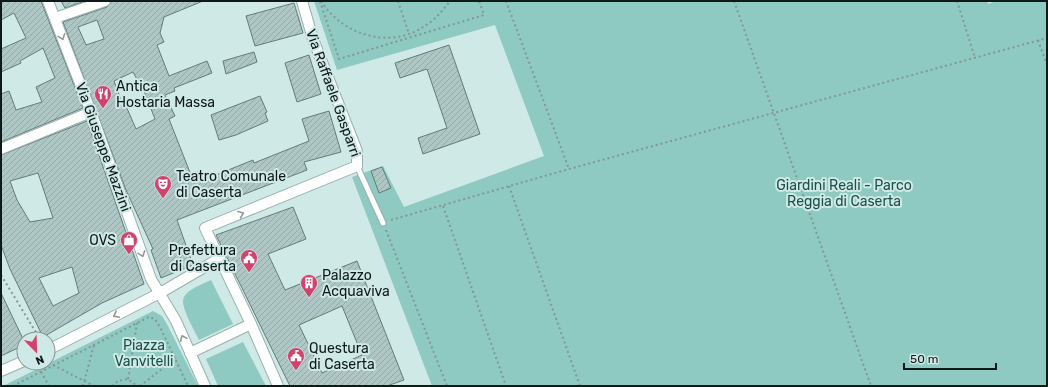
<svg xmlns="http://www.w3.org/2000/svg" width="1048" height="387" font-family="Rubik,sans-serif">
<defs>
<pattern id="building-hatch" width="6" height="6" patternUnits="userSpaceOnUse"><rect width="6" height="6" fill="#aec7c4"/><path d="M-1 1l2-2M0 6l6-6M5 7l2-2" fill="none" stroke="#94aaa8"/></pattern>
</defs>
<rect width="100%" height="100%" fill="#cfe9e6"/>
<g fill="#8ec9c2">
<path d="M 314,1 L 987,1 L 988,4 L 996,1 L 1047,1 L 1047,386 L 432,386 L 352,177 L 383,166 L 404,207 L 544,156 L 495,25 L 337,70 Z"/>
<path d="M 211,280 L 233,324 L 199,340 C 195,331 179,305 184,297 C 188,289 203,284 211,280 Z"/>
<path d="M 153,311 L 162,316 L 168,326 L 198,386 L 3,386 Z"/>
<path d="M 243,342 L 266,386 L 218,386 L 206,359 Z"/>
</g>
<g fill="url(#building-hatch)" stroke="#647c79" fill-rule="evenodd">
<path d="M 1,1 L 41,1 L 83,108 L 1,142 L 1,94 L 9,91 L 16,110 L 42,102 L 36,87 L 55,78 L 43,48 L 20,61 L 21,63 L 1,72 L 1,49 L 26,38 L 14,13 L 1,20 Z"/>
<path d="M 61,1 L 85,1 L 65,8 Z"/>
<path d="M 111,1 L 203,1 L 164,17 L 160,33 L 164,42 L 157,45 L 169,76 L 207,61 L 212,73 L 174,88 L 175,91 L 165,95 L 175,116 L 169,119 L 191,175 L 202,170 L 206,179 L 253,160 L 254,163 L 309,141 L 302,119 L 329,111 L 341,152 L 304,162 L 307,170 L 177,220 L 193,265 L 161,278 L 151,250 L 153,249 L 126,190 L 63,22 L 107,7 ZM 97,20 L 104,39 L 86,45 L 78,27 ZM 133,72 L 139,83 L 140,81 L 155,119 L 136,129 L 126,106 L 124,108 L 114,81 Z"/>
<path d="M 294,3 L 303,33 L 255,46 L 246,16 Z"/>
<path d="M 449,45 L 480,134 L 423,154 L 418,138 L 447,128 L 427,69 L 400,78 L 395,63 Z"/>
<path d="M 254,52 L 257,62 L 226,74 L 223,61 Z"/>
<path d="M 309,55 L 321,94 L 297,102 L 285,63 Z"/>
<path d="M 260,96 L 267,112 L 265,113 L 268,121 L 236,135 L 219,140 L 211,115 Z"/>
<path d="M 87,121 L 144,284 L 102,303 L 43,337 L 10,269 L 1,245 L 1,155 ZM 38,173 L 53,218 L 30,222 L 17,200 L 10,181 ZM 72,267 L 79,293 L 53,306 L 39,278 Z"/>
<path d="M 382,167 L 391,188 L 379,193 L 371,171 Z"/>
<path d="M 293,207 L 306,239 L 268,254 L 285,290 L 357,261 L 404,380 L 387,386 L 290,386 L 216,235 ZM 342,306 L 362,355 L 322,373 L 299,325 Z"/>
<path d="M 1,293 L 24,341 L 24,345 L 1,356 Z"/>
</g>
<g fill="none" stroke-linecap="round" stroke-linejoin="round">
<defs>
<path id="service" d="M 357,166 L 383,223"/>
<g id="minor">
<path d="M 48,1 L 91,112 L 151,279 L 176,321 L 205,386"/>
<path d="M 55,18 L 105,1"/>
<path d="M 1,149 L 91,112"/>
<path d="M 48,350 L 160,293 L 220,258"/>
<path d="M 190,353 L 251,324"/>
<path d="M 1,371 L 24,361"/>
<path d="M 278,386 L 251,324 L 205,228 L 357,166 L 357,151 L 313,39 L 302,1"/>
</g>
</defs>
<use href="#service" stroke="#97b1ad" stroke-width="7"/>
<use href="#minor" stroke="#97b1ad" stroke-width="12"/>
<g stroke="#839795" stroke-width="2" stroke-dasharray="2 3" stroke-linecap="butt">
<path d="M 320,1 L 339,59 L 484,15 L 479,1"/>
<path d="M 321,1 C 343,36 392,50 426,25 C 436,19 443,10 450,1"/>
<path d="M 398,1 L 409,34"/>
<path d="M 506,1 L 569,169"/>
<path d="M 734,1 L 871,386"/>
<path d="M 957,1 L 975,58"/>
<path d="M 1038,40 L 1047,65"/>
<path d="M 509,186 L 580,386"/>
<path d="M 443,206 L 506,386"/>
<path d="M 391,220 L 569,169 L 1047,38"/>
<path d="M 386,230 L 447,386"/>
<path d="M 1,275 L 40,339"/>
<path d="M 36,363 L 49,386"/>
<path d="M 53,365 L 94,386"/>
<path d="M 128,379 L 137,323"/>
<path d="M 13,386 L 149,317 L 155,319 L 161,329 L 188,386"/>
<path d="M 83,386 L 94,345"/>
<path d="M 112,386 L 118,381 L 128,379 L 137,386"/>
<path d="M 140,386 L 176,358"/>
</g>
<use href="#service" stroke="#fff" stroke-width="5"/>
<use href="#minor" stroke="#fff" stroke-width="10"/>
</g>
<defs><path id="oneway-chevron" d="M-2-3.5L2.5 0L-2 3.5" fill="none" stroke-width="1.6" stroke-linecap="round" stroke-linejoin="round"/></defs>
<g stroke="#939897">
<use href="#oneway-chevron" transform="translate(62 37) rotate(69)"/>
<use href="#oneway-chevron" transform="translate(241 214) rotate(-22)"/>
<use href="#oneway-chevron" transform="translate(142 254) rotate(70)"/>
<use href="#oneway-chevron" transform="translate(116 315) rotate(153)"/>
<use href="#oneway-chevron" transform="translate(183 338) rotate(-114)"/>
</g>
<defs>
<symbol id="restaurant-pin" viewBox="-11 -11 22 30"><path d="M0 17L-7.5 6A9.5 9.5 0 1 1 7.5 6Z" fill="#d1426c" stroke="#cfe9e6"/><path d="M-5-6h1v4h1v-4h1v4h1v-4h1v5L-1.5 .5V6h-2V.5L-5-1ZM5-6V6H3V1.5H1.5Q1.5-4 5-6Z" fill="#fff"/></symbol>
<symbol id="theatre-pin" viewBox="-11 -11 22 30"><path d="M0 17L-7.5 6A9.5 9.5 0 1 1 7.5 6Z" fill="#d1426c" stroke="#cfe9e6"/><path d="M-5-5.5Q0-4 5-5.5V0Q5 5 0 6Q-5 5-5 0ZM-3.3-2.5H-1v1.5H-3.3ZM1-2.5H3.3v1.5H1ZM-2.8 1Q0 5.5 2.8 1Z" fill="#fff"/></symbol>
<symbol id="shop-pin" viewBox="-11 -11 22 30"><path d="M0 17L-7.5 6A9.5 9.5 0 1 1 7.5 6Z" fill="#d1426c" stroke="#cfe9e6"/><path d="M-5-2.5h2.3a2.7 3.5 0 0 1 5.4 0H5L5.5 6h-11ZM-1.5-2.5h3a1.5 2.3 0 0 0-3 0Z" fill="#fff"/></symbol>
<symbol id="civic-pin" viewBox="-11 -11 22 30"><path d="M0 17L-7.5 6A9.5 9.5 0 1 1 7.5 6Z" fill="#d1426c" stroke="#cfe9e6"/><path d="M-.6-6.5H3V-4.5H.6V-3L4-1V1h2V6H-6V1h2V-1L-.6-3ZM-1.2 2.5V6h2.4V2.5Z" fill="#fff"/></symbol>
<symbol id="building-pin" viewBox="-11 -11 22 30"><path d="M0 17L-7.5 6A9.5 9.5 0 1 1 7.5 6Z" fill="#d1426c" stroke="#cfe9e6"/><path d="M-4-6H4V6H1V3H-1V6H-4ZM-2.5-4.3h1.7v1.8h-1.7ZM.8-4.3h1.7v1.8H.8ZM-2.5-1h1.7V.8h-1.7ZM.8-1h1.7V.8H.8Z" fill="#fff"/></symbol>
</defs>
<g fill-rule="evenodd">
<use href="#restaurant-pin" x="93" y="84" width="20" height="27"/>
<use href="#theatre-pin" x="153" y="174" width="20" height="27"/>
<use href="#shop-pin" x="119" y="230" width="20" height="27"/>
<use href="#civic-pin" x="239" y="248" width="20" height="27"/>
<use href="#building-pin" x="299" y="273" width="20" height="27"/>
<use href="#civic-pin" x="286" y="346" width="20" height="27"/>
</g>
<g text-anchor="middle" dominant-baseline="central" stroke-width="4" stroke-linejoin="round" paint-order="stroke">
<g font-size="14" fill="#0f1918" stroke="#cfe9e6" text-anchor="start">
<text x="116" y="86">Antica<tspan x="116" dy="16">Hostaria Massa</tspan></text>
<text x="176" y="176">Teatro Comunale<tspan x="176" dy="16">di Caserta</tspan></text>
<text x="116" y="240" text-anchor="end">OVS</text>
<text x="236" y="250" text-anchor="end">Prefettura<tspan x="236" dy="16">di Caserta</tspan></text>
<text x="322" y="275">Palazzo<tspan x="322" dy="16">Acquaviva</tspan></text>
<text x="309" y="348">Questura<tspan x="309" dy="16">di Caserta</tspan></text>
</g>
<g font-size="14" fill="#0f1918" stroke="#cfe9e6">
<text transform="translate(333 93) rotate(70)">Via Raffaele Gasparri</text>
<text transform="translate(103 147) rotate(70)">Via Giuseppe Mazzini</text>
</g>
<g font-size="14" fill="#1a514d" stroke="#cfe9e6">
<text x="844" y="185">Giardini Reali - Parco<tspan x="844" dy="16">Reggia di Caserta</tspan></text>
<text x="144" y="345">Piazza<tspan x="144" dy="16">Vanvitelli</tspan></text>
</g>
</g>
<rect width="1048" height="387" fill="none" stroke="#0f1918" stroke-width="4"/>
<g transform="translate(36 351) rotate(157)"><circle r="19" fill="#cfe9e6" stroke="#829694"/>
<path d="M0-3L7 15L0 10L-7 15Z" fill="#d1426c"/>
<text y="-6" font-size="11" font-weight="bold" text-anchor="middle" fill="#0f1918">N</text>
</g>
<path d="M904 363v6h92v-6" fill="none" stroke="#0f1918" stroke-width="2"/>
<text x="910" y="363" font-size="12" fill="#0f1918" stroke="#cfe9e6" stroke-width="3" paint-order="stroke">50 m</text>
</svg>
